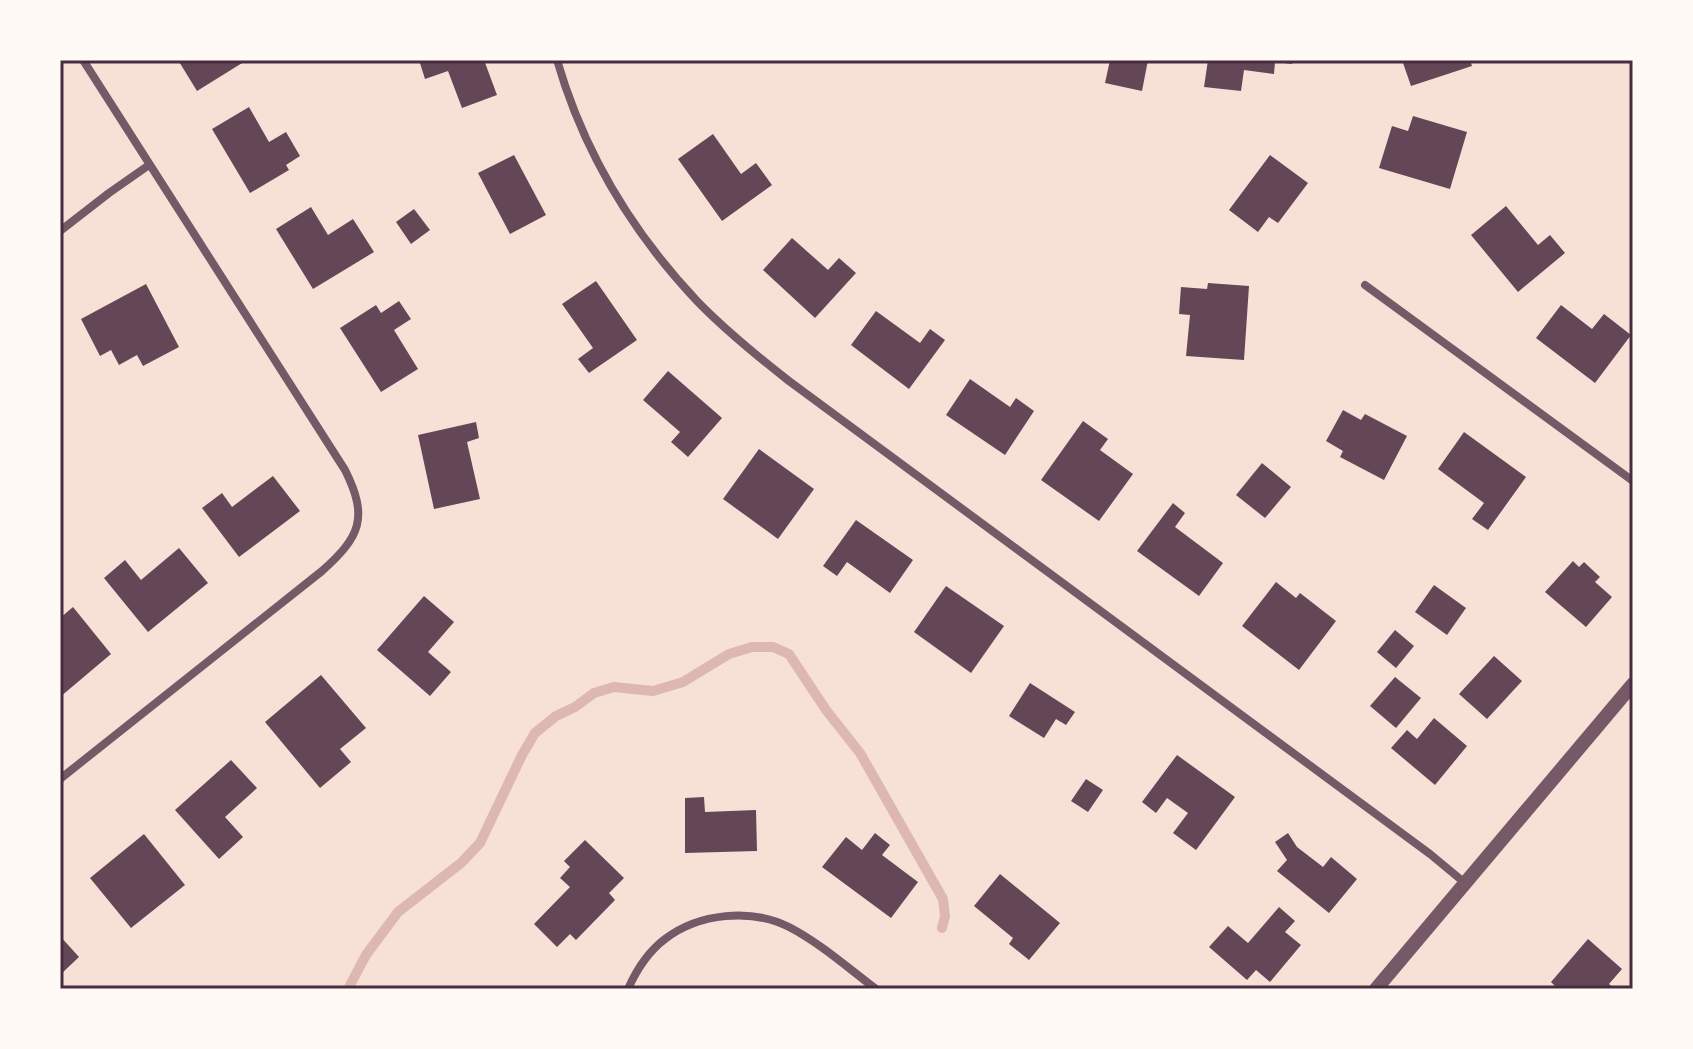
<svg xmlns="http://www.w3.org/2000/svg" width="1693" height="1049" font-family="'Crimson Pro',serif">
<rect width="100%" height="100%" fill="#f7e1d7"/>
<g fill="none" stroke-linecap="round" stroke-linejoin="round">
<path stroke="#dcb8b0" stroke-width="10" d="M 348,989 L 366,955 L 398,912 L 461,863 L 480,843 L 522,755 L 535,733 L 556,716 L 575,707 L 594,693 L 614,687 L 653,691 L 683,682 L 729,654 L 752,647 L 773,647 L 789,654 L 826,710 L 860,753 L 943,899 L 945,916 L 942,928"/>
</g>
<g fill="#644757">
<path d="M 178,60 L 247,60 L 197,91 Z"/>
<path d="M 419,60 L 484,60 L 497,95 L 462,108 L 448,71 L 425,79 Z"/>
<path d="M 1110,60 L 1148,60 L 1142,91 L 1105,83 Z"/>
<path d="M 1208,60 L 1293,60 L 1292,64 L 1275,62 L 1274,74 L 1244,70 L 1241,91 L 1204,87 Z"/>
<path d="M 1402,60 L 1470,60 L 1472,66 L 1411,86 Z"/>
<path d="M 249,107 L 269,142 L 286,132 L 300,156 L 286,165 L 289,170 L 250,193 L 212,129 Z"/>
<path d="M 1413,116 L 1467,132 L 1450,189 L 1379,168 L 1392,126 L 1408,131 Z"/>
<path d="M 713,134 L 741,174 L 756,163 L 772,185 L 722,221 L 678,159 Z"/>
<path d="M 514,155 L 546,215 L 510,234 L 478,173 Z"/>
<path d="M 1270,155 L 1308,183 L 1278,223 L 1269,217 L 1258,232 L 1229,210 Z"/>
<path d="M 1506,206 L 1538,245 L 1550,235 L 1565,253 L 1518,292 L 1471,235 Z"/>
<path d="M 311,207 L 328,235 L 353,219 L 374,252 L 313,289 L 276,229 Z"/>
<path d="M 414,209 L 430,230 L 411,244 L 396,222 Z"/>
<path d="M 792,238 L 828,270 L 839,258 L 856,273 L 815,318 L 763,270 Z"/>
<path d="M 596,281 L 637,340 L 589,373 L 578,359 L 593,348 L 562,304 Z"/>
<path d="M 1208,283 L 1249,286 L 1244,360 L 1186,356 L 1190,315 L 1179,314 L 1181,287 L 1207,289 Z"/>
<path d="M 146,284 L 179,347 L 143,366 L 137,355 L 119,365 L 111,350 L 100,356 L 81,319 Z"/>
<path d="M 399,301 L 411,319 L 394,330 L 418,369 L 381,392 L 340,328 L 376,305 L 381,313 Z"/>
<path d="M 1561,305 L 1592,329 L 1604,314 L 1631,335 L 1595,383 L 1536,338 Z"/>
<path d="M 876,311 L 920,343 L 930,329 L 945,340 L 909,389 L 851,345 Z"/>
<path d="M 668,371 L 722,418 L 688,457 L 671,442 L 680,432 L 643,400 Z"/>
<path d="M 970,379 L 1010,407 L 1016,398 L 1034,411 L 1005,455 L 946,415 Z"/>
<path d="M 1343,410 L 1361,420 L 1365,414 L 1407,436 L 1384,480 L 1340,457 L 1343,451 L 1326,441 Z"/>
<path d="M 1083,421 L 1108,439 L 1100,450 L 1133,474 L 1099,521 L 1041,480 Z"/>
<path d="M 476,422 L 479,438 L 467,442 L 480,499 L 434,509 L 418,435 Z"/>
<path d="M 1464,432 L 1526,477 L 1488,530 L 1472,519 L 1484,503 L 1438,469 Z"/>
<path d="M 759,449 L 814,489 L 778,539 L 723,499 Z"/>
<path d="M 1262,463 L 1291,487 L 1265,518 L 1236,495 Z"/>
<path d="M 273,476 L 300,511 L 239,557 L 202,508 L 222,493 L 232,507 Z"/>
<path d="M 1173,503 L 1185,513 L 1175,527 L 1223,563 L 1199,596 L 1137,551 Z"/>
<path d="M 856,520 L 913,560 L 890,593 L 847,562 L 837,576 L 823,566 Z"/>
<path d="M 179,548 L 208,583 L 148,632 L 104,578 L 125,560 L 141,580 Z"/>
<path d="M 1573,561 L 1579,567 L 1584,562 L 1600,577 L 1595,582 L 1612,597 L 1586,627 L 1545,592 Z"/>
<path d="M 1276,582 L 1296,598 L 1300,593 L 1336,621 L 1299,670 L 1242,626 Z"/>
<path d="M 1434,585 L 1466,608 L 1447,635 L 1415,612 Z"/>
<path d="M 946,586 L 1004,626 L 971,673 L 914,632 Z"/>
<path d="M 424,596 L 454,622 L 428,652 L 451,672 L 430,696 L 377,650 Z"/>
<path d="M 73,607 L 111,654 L 60,697 L 60,618 Z"/>
<path d="M 1395,630 L 1414,646 L 1396,668 L 1377,652 Z"/>
<path d="M 1494,656 L 1522,681 L 1487,719 L 1459,694 Z"/>
<path d="M 321,675 L 366,728 L 340,749 L 351,762 L 320,788 L 265,722 Z"/>
<path d="M 1395,677 L 1421,698 L 1396,728 L 1370,706 Z"/>
<path d="M 1030,683 L 1075,712 L 1066,725 L 1056,719 L 1044,738 L 1009,716 Z"/>
<path d="M 1434,718 L 1467,746 L 1435,785 L 1391,748 L 1407,730 L 1417,739 Z"/>
<path d="M 1177,755 L 1235,797 L 1196,850 L 1173,833 L 1188,813 L 1167,798 L 1156,813 L 1142,802 Z"/>
<path d="M 231,760 L 257,788 L 225,817 L 243,837 L 219,859 L 175,810 Z"/>
<path d="M 1086,779 L 1103,790 L 1088,812 L 1071,801 Z"/>
<path d="M 704,797 L 705,812 L 756,810 L 757,851 L 685,853 L 685,798 Z"/>
<path d="M 875,833 L 890,845 L 882,855 L 918,882 L 891,918 L 822,867 L 846,837 L 862,850 Z"/>
<path d="M 1288,833 L 1297,847 L 1323,867 L 1331,857 L 1357,879 L 1329,913 L 1277,871 L 1287,860 L 1275,842 Z"/>
<path d="M 144,834 L 185,885 L 131,928 L 90,878 Z"/>
<path d="M 585,840 L 624,878 L 609,893 L 615,900 L 576,940 L 570,934 L 557,947 L 534,924 L 570,887 L 560,878 L 570,867 L 564,861 Z"/>
<path d="M 1000,874 L 1060,923 L 1029,960 L 1009,944 L 1013,938 L 974,906 Z"/>
<path d="M 1279,907 L 1295,921 L 1285,932 L 1301,945 L 1270,982 L 1256,970 L 1247,980 L 1209,947 L 1228,926 L 1248,943 Z"/>
<path d="M 60,936 L 79,957 L 60,975 Z"/>
<path d="M 1588,939 L 1622,969 L 1609,984 L 1615,989 L 1558,989 L 1551,982 Z"/>
</g>
<g fill="none" stroke-linecap="round" stroke-linejoin="round">
<g stroke="#755966" stroke-width="8">
<path d="M 557,60 C 583,150 632,232 697,301 C 725,330 757,356 789,381 L 1430,854 L 1465,883"/>
<path d="M 60,231 L 109,193 L 149,165"/>
<path d="M 1365,285 L 1633,481"/>
<path d="M 60,779 L 322,571 C 360,537 369,518 345,470 L 83,60"/>
<path d="M 628,989 C 636,971 649,951 665,939 C 699,913 751,908 789,927 C 820,943 848,968 876,989"/>
</g>
<path stroke="#755966" stroke-width="14" d="M 1376,989 L 1633,684"/>
</g>
<rect width="1693" height="1049" fill="none" stroke="#fffaf5" stroke-width="124"/>
<rect x="62" y="62" width="1569" height="925" fill="none" stroke="#4a2c40" stroke-width="3"/>
</svg>
